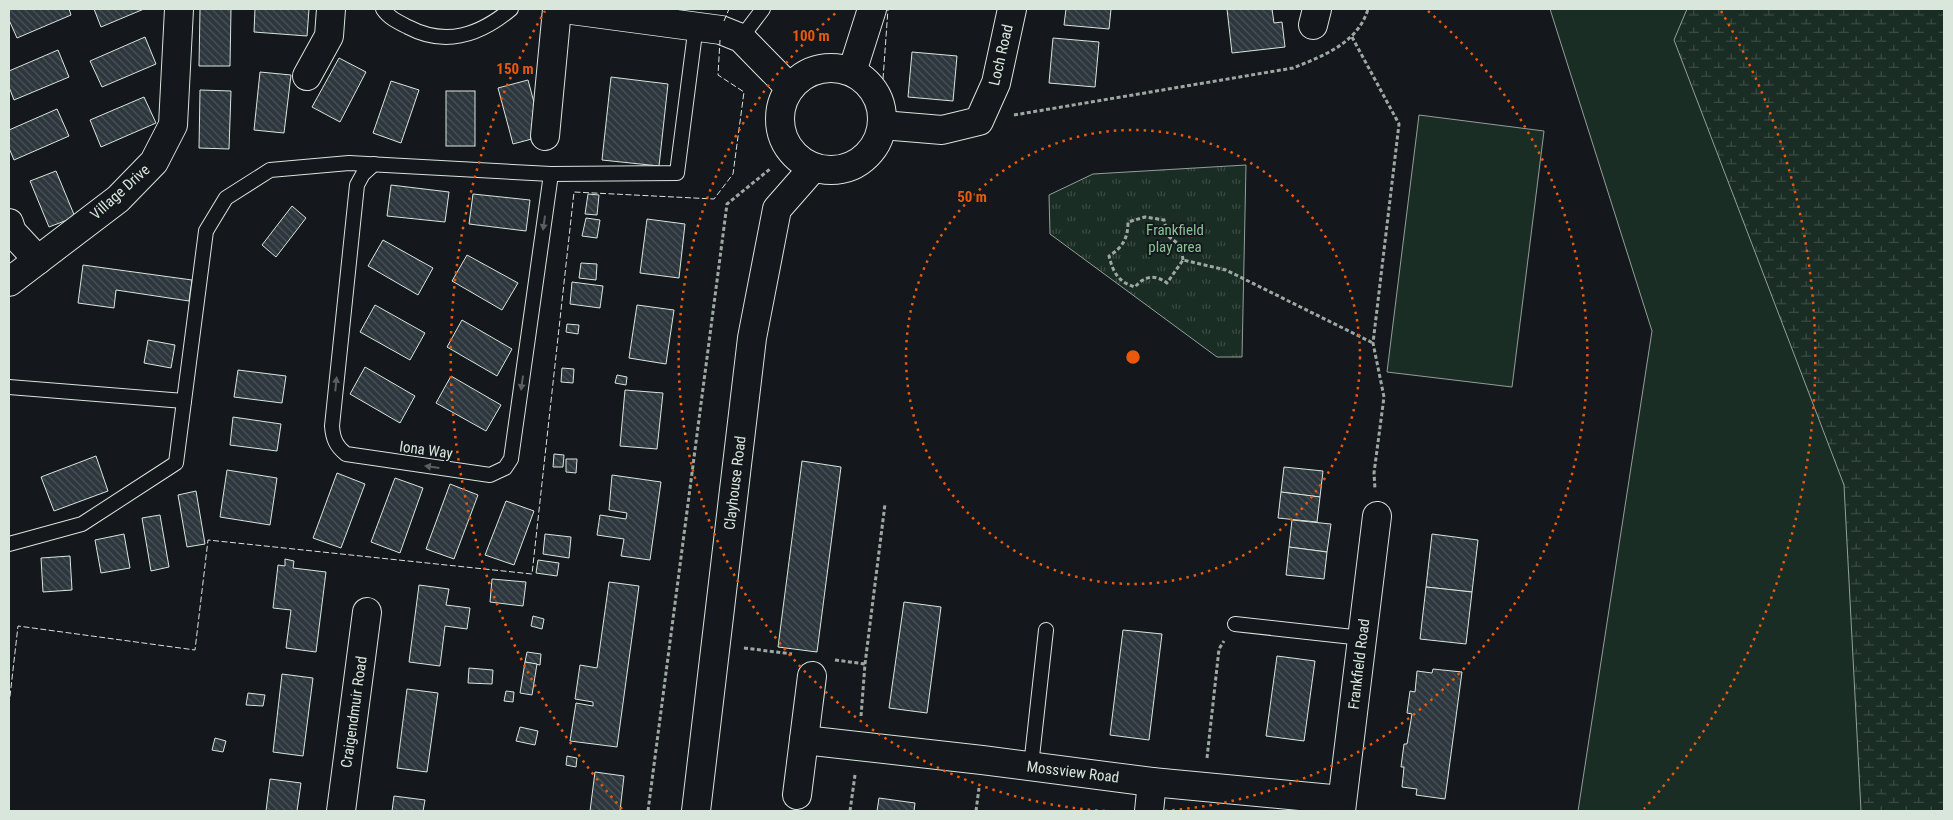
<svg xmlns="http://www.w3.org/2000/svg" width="1953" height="820" font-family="'Roboto Condensed',sans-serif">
<defs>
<pattern id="wetland-marsh" width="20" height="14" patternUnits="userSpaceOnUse" patternTransform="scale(1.25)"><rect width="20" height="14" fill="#1a2d24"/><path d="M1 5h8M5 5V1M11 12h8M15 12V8" fill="none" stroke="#3b4b43"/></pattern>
<pattern id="park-tufts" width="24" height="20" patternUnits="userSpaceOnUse" patternTransform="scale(1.25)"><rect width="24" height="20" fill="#1a2d24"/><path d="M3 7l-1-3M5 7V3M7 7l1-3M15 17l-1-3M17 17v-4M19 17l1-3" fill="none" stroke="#3b4b43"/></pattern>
<pattern id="building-back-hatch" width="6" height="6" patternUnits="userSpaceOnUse" patternTransform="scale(1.25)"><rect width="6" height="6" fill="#2c363c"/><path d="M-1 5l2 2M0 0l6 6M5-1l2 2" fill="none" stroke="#4a5358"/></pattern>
</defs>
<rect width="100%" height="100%" fill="#14181c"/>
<g fill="#1a2d24" stroke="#939e99">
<path d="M 1550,9 L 1944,9 L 1944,811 L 1578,811 L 1652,331 Z"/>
<path d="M 1419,115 L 1544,131 L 1512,387 L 1387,372 Z"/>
</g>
<path fill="url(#wetland-marsh)" stroke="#939e99" d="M 1687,9 L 1944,9 L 1944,811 L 1861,811 L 1844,485 L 1674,40 Z"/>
<path fill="url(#park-tufts)" stroke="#939e99" d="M 1246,165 L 1242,357 L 1217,357 L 1050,234 L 1049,195 L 1093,174 Z"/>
<g fill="url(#building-back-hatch)" stroke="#d8e6dc">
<path d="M 11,9 L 69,9 L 71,15 L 17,38 L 9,20 L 9,10 Z"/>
<path d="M 94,9 L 144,9 L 101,27 Z"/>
<path d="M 200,9 L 231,9 L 230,66 L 199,66 Z"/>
<path d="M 255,9 L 309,9 L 307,36 L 254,32 Z"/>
<path d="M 1066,9 L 1111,9 L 1109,29 L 1064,25 Z"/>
<path d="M 1227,9 L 1272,9 L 1274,23 L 1282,22 L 1285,47 L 1232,53 Z"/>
<path d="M 145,37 L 156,64 L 102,87 L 90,61 Z"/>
<path d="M 1053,38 L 1099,42 L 1095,87 L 1049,83 Z"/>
<path d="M 58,50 L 69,77 L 14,100 L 9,87 L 9,71 Z"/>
<path d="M 912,52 L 957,56 L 953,101 L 908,97 Z"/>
<path d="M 339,58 L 366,72 L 340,122 L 312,107 Z"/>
<path d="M 260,72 L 291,75 L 284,133 L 254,130 Z"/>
<path d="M 611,77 L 668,84 L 659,166 L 602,160 Z"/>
<path d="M 528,80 L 543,136 L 513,144 L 498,88 Z"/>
<path d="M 391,81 L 419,90 L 401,143 L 373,133 Z"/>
<path d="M 200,90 L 231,91 L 229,149 L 199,148 Z"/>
<rect x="446" y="91" width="29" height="55"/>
<path d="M 144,97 L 156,123 L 101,147 L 90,120 Z"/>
<path d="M 57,109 L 69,136 L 14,160 L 9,148 L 9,130 Z"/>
<path d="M 56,171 L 75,217 L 49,227 L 30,181 Z"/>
<path d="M 391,185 L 449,192 L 445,222 L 387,216 Z"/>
<path d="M 473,194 L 530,200 L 526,231 L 469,224 Z"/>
<path d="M 588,194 L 599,195 L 597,215 L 585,214 Z"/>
<path d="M 292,206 L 306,218 L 276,257 L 262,245 Z"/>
<path d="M 586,218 L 600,220 L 597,238 L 582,236 Z"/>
<path d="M 647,219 L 685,224 L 679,278 L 640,273 Z"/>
<path d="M 383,240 L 433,268 L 418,295 L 368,266 Z"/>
<path d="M 467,255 L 518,283 L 502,310 L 452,281 Z"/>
<path d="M 581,263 L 597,264 L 596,280 L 579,278 Z"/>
<path d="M 83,265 L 192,280 L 189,301 L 116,290 L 114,308 L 78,303 Z"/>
<path d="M 572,282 L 603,286 L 600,308 L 570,304 Z"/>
<path d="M 375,305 L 425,333 L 410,360 L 360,332 Z"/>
<path d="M 637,305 L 674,310 L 666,364 L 629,358 Z"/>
<path d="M 462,320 L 512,349 L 497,376 L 447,347 Z"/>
<path d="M 567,324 L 579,325 L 578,334 L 566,332 Z"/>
<path d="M 148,340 L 175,345 L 171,368 L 144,363 Z"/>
<path d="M 365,367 L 415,396 L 400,423 L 350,394 Z"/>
<path d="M 562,368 L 574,369 L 573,383 L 561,382 Z"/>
<path d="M 238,370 L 286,376 L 282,403 L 234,397 Z"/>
<path d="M 617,375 L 627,377 L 626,385 L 615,383 Z"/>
<path d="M 451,376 L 501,405 L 486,431 L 436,403 Z"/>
<path d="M 625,390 L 663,393 L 657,449 L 620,446 Z"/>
<path d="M 233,417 L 281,424 L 277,451 L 230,445 Z"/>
<path d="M 554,454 L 564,455 L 563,467 L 553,467 Z"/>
<path d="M 96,456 L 108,491 L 54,511 L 41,477 Z"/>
<path d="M 566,459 L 577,459 L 576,473 L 566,472 Z"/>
<path d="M 802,461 L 841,467 L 817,652 L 778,647 Z"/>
<path d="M 1284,467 L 1323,471 L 1320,497 L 1281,492 Z"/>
<path d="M 227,470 L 277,478 L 270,525 L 220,517 Z"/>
<path d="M 337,473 L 365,484 L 341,548 L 313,538 Z"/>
<path d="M 612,475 L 661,482 L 650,560 L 621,556 L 624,539 L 597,535 L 600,515 L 626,519 L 627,513 L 609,510 Z"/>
<path d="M 395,478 L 423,488 L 400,553 L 371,542 Z"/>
<path d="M 450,484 L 478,495 L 454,559 L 426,549 Z"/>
<path d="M 196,491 L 205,544 L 187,547 L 178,495 Z"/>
<path d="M 1281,492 L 1320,497 L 1317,522 L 1278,518 Z"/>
<path d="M 506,501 L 534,511 L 514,565 L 485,555 Z"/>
<path d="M 160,515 L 169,567 L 151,571 L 142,518 Z"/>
<path d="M 1292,520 L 1331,524 L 1327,552 L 1289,547 Z"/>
<path d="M 124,534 L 130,568 L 101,573 L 95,540 Z"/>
<path d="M 545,534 L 571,537 L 569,558 L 543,554 Z"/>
<path d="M 1432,534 L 1478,540 L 1472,592 L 1426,587 Z"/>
<path d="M 1289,547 L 1327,552 L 1324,579 L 1286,575 Z"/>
<path d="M 70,556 L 72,590 L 43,592 L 41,558 Z"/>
<path d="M 285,559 L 294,561 L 293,568 L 326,572 L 316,652 L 286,648 L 291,610 L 273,608 L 278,565 L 285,566 Z"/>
<path d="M 538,560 L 559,563 L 557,576 L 536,573 Z"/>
<path d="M 492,579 L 526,582 L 523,606 L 490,602 Z"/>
<path d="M 609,582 L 639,586 L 617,747 L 570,741 L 576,703 L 593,706 L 593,702 L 575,699 L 580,665 L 597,668 Z"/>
<path d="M 419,585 L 449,589 L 446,605 L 470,608 L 467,629 L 445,626 L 440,666 L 409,662 Z"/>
<path d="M 1426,587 L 1472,592 L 1466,644 L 1420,639 Z"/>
<path d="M 904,602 L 941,607 L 927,713 L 889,708 Z"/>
<path d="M 533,616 L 544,619 L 542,629 L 531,626 Z"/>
<path d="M 1123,630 L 1162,634 L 1149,740 L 1110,735 Z"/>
<path d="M 527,652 L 541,654 L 540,665 L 525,662 Z"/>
<path d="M 1277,656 L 1315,661 L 1304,741 L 1266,736 Z"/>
<path d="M 525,662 L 537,664 L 532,695 L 520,693 Z"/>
<path d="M 469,668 L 493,670 L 492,684 L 468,683 Z"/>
<path d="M 1433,669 L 1462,672 L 1445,799 L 1416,795 L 1417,789 L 1402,787 L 1404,767 L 1401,767 L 1404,744 L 1407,744 L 1412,714 L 1407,713 L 1410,691 L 1415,692 L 1417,671 L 1432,673 Z"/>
<path d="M 282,674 L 313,678 L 303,756 L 273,752 Z"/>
<path d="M 407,689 L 438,693 L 427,772 L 397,768 Z"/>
<path d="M 506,691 L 514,692 L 513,702 L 504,701 Z"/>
<path d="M 248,693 L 265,695 L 263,706 L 246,705 Z"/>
<path d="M 520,727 L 538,731 L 535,745 L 516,741 Z"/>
<path d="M 215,738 L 226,741 L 223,752 L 212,750 Z"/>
<path d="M 567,756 L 577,758 L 576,767 L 566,765 Z"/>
<path d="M 595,772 L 624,776 L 620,811 L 590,811 Z"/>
<path d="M 270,779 L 301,783 L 297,811 L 266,811 Z"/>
<path d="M 394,796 L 425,800 L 423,811 L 392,811 Z"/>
<path d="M 879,798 L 915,803 L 914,811 L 877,811 Z"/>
</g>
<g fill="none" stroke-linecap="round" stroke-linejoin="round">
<defs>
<g id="service">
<path d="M 383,9 C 389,18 398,22 408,27 C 446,47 480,35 511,9"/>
<path d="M 741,38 L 763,9"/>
<path d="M 374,164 L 363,174 L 357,185 L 332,426 C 333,439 336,446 346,454 L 490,475 L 505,468 L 511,459 L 551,174"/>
<path d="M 9,387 L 184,401"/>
<path d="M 9,544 L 82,524 L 176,463 L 206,231 L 226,198 L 270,170 L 349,163 L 551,174 L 677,173 L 696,25"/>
<path d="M 1235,624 L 1362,638"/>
<path d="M 1031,766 L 1046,630"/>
</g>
<g id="minor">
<path d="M 564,9 L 721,30 L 741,38 L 789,87"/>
<path d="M 1313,25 L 1317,9"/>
<circle cx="831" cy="119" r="51"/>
<path d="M 852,72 L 872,9"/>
<path d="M 307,76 L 329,36 L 331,9"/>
<path d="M 882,125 L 942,130 L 979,121 L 996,83 L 1012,9"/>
<path d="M 545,136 L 557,9"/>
<path d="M 9,223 L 12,232 L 38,260"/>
<path d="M 9,282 L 118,199 L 154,162 L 173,125 L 179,9"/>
<path d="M 804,740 L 982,760 L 1152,782 L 1342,800"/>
<path d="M 797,795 L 812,676"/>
<path d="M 341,811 L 367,612"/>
<path d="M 696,811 L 752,338 L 777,209 L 813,168"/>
<path d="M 1149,811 L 1152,782"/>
<path d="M 1341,811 L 1377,516"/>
</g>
</defs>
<use href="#service" stroke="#d8e6dc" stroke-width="16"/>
<use href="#minor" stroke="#d8e6dc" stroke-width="30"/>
<g stroke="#9da8a2" stroke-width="3" stroke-dasharray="4 2.5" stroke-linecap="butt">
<path d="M 1352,37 L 1399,124 L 1373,343 L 1384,397 L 1374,473 L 1375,489"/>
<path d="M 1014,115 L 1293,68 C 1323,56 1358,43 1368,9"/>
<path d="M 1183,260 L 1181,246 L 1168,236 L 1164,220 L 1145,217 L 1128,222 C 1128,238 1123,247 1109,256 C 1113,272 1118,282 1135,287 C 1144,276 1155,274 1167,283 L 1183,260 L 1226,270 L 1373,343"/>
<path d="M 744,648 L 792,654"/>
<path d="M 835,660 L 865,664"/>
<path d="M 861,716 L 865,664 L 885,504"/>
<path d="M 1207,758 L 1219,649 L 1224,641"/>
<path d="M 648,811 L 727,204 L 770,169"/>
<path d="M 850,811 L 855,775"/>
<path d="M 976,811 L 979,788"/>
</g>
<use href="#service" stroke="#14181c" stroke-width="14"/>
<use href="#minor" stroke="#14181c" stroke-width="28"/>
<g stroke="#d8e6dc" stroke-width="1" stroke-dasharray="6 2.5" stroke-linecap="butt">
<path d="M 724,21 L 729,9"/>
<path d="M 883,79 L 888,9"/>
<path d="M 9,705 L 18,626 L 195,650 L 208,540 L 532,574 L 574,192 L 714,199 L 733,174 L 744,92 L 718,75 L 720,40"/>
</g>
</g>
<defs><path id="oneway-solid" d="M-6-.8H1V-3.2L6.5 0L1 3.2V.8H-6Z" transform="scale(1.25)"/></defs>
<g fill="#59605f">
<use href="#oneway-solid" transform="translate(544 223) rotate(98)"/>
<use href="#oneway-solid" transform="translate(522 383) rotate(98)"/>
<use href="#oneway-solid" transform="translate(336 384) rotate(-84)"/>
<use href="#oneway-solid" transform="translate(432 467) rotate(-172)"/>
</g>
<g fill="none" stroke="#e8590c" stroke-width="2.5" stroke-dasharray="2.5 5">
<circle cx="1133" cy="357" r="227"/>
<path d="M1105 811A455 455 0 0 1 838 11M1428 11A455 455 0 0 1 1161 811"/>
<path d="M622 809A682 682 0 0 1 545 11M1721 11A682 682 0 0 1 1644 809"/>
</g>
<g text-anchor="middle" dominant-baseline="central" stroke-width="4" stroke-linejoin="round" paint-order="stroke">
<g font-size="15" fill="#d8e6dc" stroke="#14181c">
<text transform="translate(1001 55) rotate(-77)">Loch Road</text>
<text transform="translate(120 192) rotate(-42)">Village Drive</text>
<text transform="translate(426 450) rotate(8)">Iona Way</text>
<text transform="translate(735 483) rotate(-83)">Clayhouse Road</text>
<text transform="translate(1359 664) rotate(-83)">Frankfield Road</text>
<text transform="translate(354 712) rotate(-82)">Craigendmuir Road</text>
<text transform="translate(1073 772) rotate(7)">Mossview Road</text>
</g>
<g font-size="15" fill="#8ac095" stroke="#14181c">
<text x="1175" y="230">Frankfield<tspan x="1175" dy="17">play area</tspan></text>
</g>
</g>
<circle cx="1133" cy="357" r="8" fill="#e8590c" stroke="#14181c" stroke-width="2.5"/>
<g font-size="15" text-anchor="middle" font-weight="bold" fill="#e8590c" stroke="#14181c" stroke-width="4" stroke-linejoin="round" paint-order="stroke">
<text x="811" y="41">100 m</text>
<text x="515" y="74">150 m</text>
<text x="972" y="202">50 m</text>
</g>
<rect width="1953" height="820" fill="none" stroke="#d8e6dc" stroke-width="20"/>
</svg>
